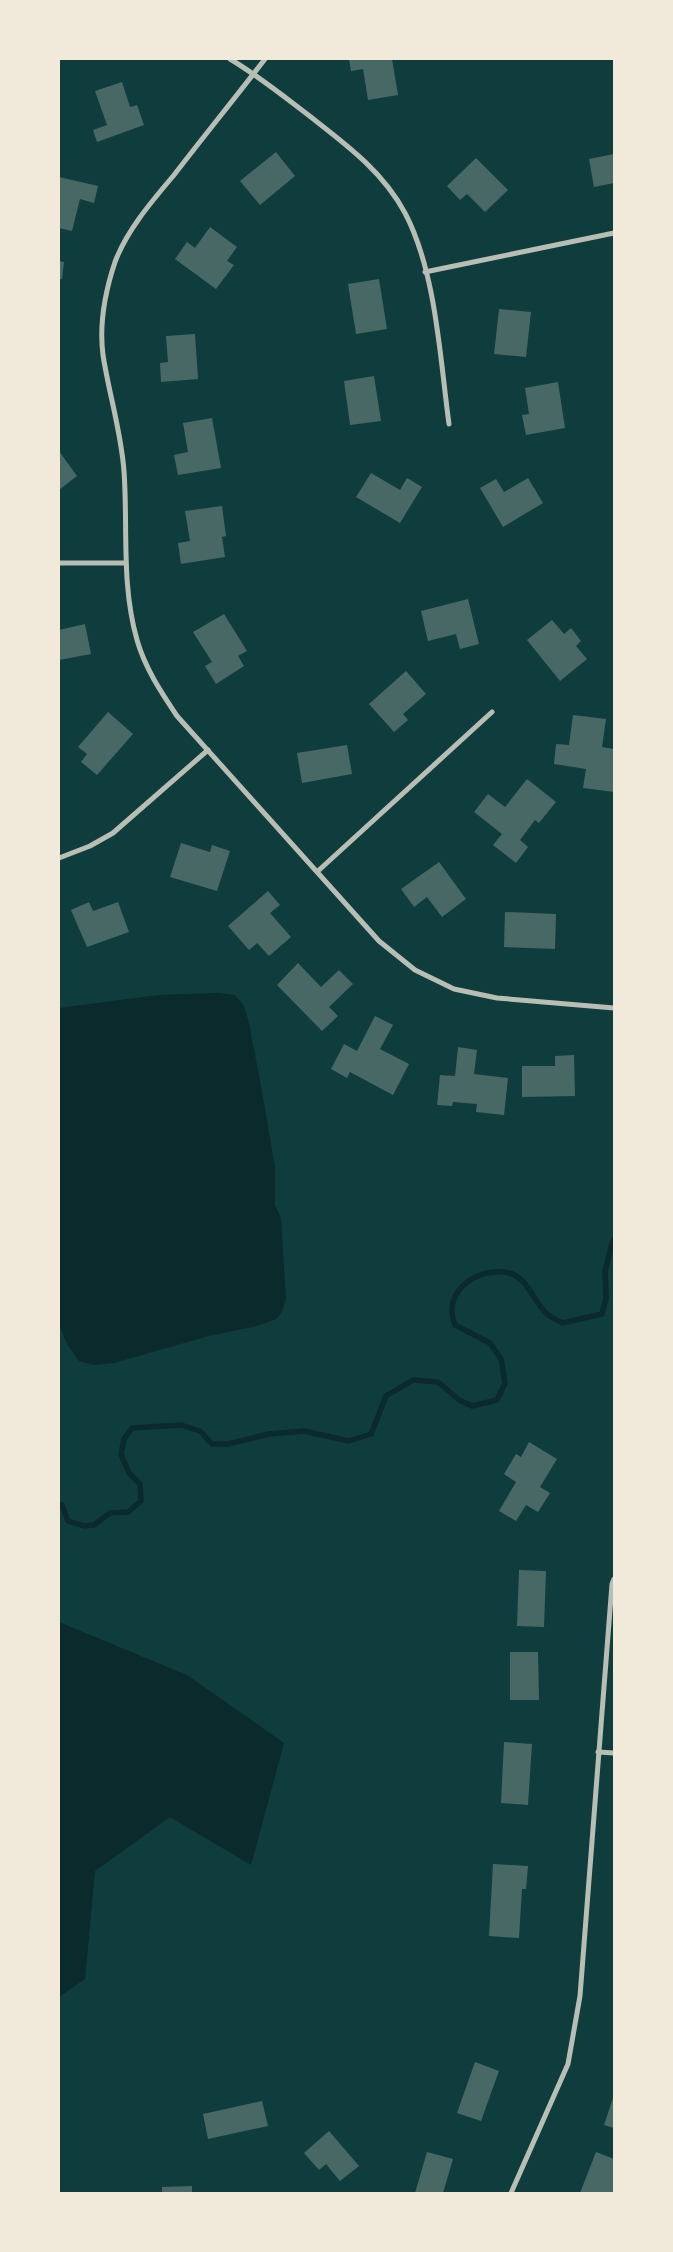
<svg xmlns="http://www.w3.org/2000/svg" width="673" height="2252" font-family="Quicksand,sans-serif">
<rect width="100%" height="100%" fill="#0f3d3e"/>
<g fill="#0a2a2b">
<path d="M 218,993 L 235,995 L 244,1006 L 249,1023 L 263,1097 L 275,1167 L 275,1205 L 281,1218 L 286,1299 L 282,1312 L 276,1319 L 257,1326 L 209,1336 L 114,1363 L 94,1365 L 79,1361 L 67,1344 L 59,1325 L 59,1008 L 158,995 Z"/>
<path d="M 59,1622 L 187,1675 L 284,1743 L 251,1865 L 170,1817 L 95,1871 L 85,1979 L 59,1997 Z"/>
</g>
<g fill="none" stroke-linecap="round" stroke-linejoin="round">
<path stroke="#0a2a2b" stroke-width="5.5" d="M 59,1505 L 62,1505 L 68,1521 L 84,1526 L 94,1525 L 110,1513 L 128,1512 L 141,1501 L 140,1484 L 129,1473 L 121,1454 L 124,1439 L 132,1428 L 181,1425 L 200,1431 L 212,1444 L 228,1444 L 269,1434 L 304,1431 L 349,1441 L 371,1434 L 386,1396 L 413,1380 L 438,1382 L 459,1400 L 472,1406 L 497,1400 L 505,1383 L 501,1359 L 490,1343 L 455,1325 C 441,1291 478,1266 509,1273 C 527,1277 534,1302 546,1313 C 550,1317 557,1320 562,1323 L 602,1314 L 606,1298 L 605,1271 L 612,1243 L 614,1240"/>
</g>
<g fill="#486865">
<path d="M 349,59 L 392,59 L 398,95 L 368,100 L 363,69 L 351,71 Z"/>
<path d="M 122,82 L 130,107 L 137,105 L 144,125 L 97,142 L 93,130 L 107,125 L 95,91 Z"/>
<path d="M 276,152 L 295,176 L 260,205 L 240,181 Z"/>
<path d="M 614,154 L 614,183 L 594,187 L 589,159 Z"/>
<path d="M 476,158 L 508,190 L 485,212 L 467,194 L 460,200 L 447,186 Z"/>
<path d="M 59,177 L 98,186 L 94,203 L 80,199 L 72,231 L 59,228 Z"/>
<path d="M 210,227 L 237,247 L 227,261 L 234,265 L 216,289 L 175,259 L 187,242 L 195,248 Z"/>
<path d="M 59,261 L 64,262 L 62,279 L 59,279 Z"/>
<path d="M 379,279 L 387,329 L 356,334 L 348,284 Z"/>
<path d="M 499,309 L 531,312 L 526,357 L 494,354 Z"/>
<path d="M 195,334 L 198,379 L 161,382 L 160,363 L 168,362 L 166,336 Z"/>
<path d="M 374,376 L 381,421 L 350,425 L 344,381 Z"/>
<path d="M 558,382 L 565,428 L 526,435 L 522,415 L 529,414 L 525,388 Z"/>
<path d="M 212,418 L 221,468 L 178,475 L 174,455 L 188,452 L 183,423 Z"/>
<path d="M 59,451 L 77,476 L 59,490 Z"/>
<path d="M 371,473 L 400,490 L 407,478 L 422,487 L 400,523 L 356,497 Z"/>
<path d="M 528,478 L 543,503 L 503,527 L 480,488 L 496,479 L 504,492 Z"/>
<path d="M 222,506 L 226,536 L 222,537 L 225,557 L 181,564 L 178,543 L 190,541 L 185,511 Z"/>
<path d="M 468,599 L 479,644 L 460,649 L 456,634 L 428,641 L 421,611 Z"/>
<path d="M 224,614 L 247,651 L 238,656 L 244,666 L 216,684 L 205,666 L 212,662 L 193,632 Z"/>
<path d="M 552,620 L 564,634 L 571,628 L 581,641 L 576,646 L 587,659 L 560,681 L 527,640 Z"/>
<path d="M 85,624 L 91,654 L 59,660 L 59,630 Z"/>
<path d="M 406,671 L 426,694 L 403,714 L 408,720 L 394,732 L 369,704 Z"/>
<path d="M 108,712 L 133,734 L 97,775 L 81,762 L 87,754 L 78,747 Z"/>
<path d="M 573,715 L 606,719 L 602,747 L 614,749 L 614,792 L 583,788 L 586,769 L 554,764 L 556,744 L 569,745 Z"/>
<path d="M 347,745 L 352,774 L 302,783 L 297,753 Z"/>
<path d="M 527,779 L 556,802 L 539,823 L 535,820 L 520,840 L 528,847 L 516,863 L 493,845 L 502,834 L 474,812 L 488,794 L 505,807 Z"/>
<path d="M 181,843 L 210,852 L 212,845 L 230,851 L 217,891 L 170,877 Z"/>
<path d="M 439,862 L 466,899 L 442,917 L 427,897 L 414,907 L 401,889 Z"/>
<path d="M 268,891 L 280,905 L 270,913 L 291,937 L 269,956 L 257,943 L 249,950 L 228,926 Z"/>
<path d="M 89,902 L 93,911 L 118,902 L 129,932 L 87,947 L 71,910 Z"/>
<path d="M 505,912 L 556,914 L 555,949 L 504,947 Z"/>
<path d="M 298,963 L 321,987 L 339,970 L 353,984 L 329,1007 L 338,1016 L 322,1031 L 277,985 Z"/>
<path d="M 375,1016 L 393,1025 L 380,1049 L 409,1064 L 393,1095 L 350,1072 L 347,1078 L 331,1069 L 344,1044 L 357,1051 Z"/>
<path d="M 458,1047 L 477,1050 L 474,1074 L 508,1078 L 504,1115 L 476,1112 L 477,1104 L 453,1102 L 452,1106 L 437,1105 L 440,1075 L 455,1076 Z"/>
<path d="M 574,1055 L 575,1096 L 522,1097 L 522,1066 L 555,1066 L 555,1056 Z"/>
<path d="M 529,1442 L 557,1459 L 540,1487 L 550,1493 L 538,1512 L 526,1505 L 516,1521 L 499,1511 L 516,1482 L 504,1474 L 516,1454 L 521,1457 Z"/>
<path d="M 519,1570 L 546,1571 L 544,1627 L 517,1626 Z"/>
<path d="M 510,1652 L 538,1652 L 539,1700 L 510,1700 Z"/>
<path d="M 504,1742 L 532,1744 L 528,1805 L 501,1803 Z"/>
<path d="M 493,1864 L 528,1866 L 526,1889 L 522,1889 L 519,1938 L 489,1936 Z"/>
<path d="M 475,2062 L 499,2071 L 481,2121 L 457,2113 Z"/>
<path d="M 614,2095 L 614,2128 L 604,2125 Z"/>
<path d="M 262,2101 L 268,2126 L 208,2139 L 203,2114 Z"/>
<path d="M 329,2131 L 359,2166 L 340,2181 L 326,2164 L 319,2170 L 304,2153 Z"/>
<path d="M 427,2152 L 453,2159 L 443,2193 L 415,2193 Z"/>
<path d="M 596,2152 L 614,2159 L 613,2193 L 580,2193 Z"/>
<path d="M 192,2186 L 192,2193 L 162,2193 L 162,2187 Z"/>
</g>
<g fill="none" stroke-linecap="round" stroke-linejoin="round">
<g stroke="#b8beb3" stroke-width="5">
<path d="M 230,59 C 257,75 282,95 307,114 C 344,143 382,170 405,213 C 436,272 440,358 449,424"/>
<path d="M 265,59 C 235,98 204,136 174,175 C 152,201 127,230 115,262 C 105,292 99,324 103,355 C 109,394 121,431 124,471 C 128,527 121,584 137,640 C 145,668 161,692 177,716 L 379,941 L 415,970 L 454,989 L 497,998 L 614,1008"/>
<path d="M 425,272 L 614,233"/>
<path d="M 59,563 L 125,563"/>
<path d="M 59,858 L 90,846 L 113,833 L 208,750"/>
<path d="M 318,871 L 492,712"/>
<path d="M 598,1752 L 614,1753"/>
<path d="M 511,2193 L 568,2064 L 580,1996 L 612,1584 L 614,1579"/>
</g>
</g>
<rect width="673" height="2252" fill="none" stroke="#f1e9da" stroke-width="120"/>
</svg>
